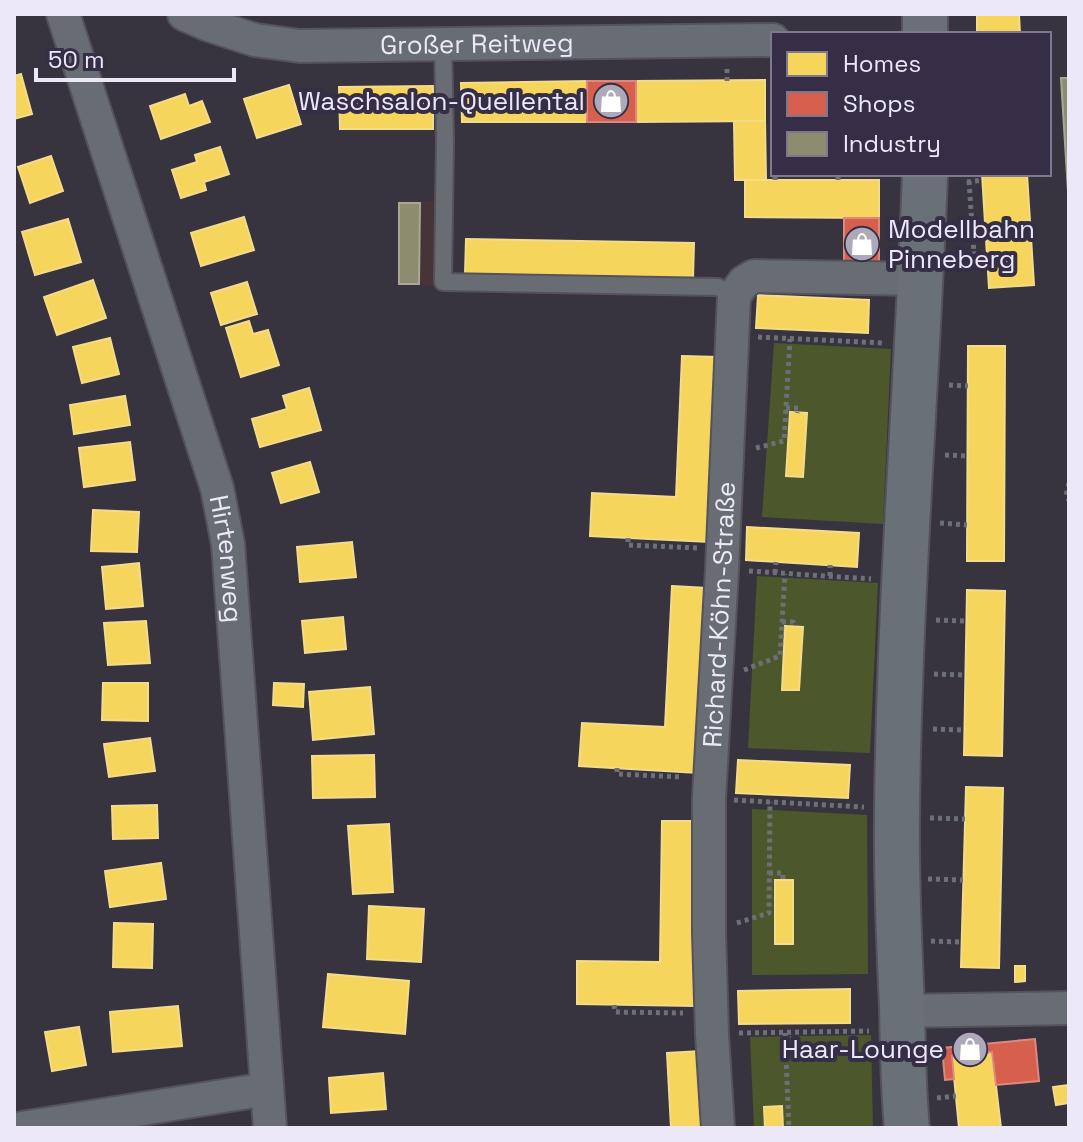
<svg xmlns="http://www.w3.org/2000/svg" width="1083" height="1142" font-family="'Space Grotesk',sans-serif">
<rect width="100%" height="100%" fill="#373440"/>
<path fill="#463438" d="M 398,201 L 440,201 L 439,286 L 397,285 Z"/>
<g fill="#4c572c">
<path d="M 774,343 L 891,349 L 883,524 L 762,517 Z"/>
<path d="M 757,576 L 878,583 L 870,753 L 748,748 Z"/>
<path d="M 752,809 L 867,815 L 868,974 L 752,975 Z"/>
<path d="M 871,1035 L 873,1128 L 754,1128 L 750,1037 Z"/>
</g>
<g fill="#f6d55c" stroke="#f3db8b" stroke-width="2">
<path d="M 977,14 L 1019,14 L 1020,34 L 977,34 Z"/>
<path d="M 21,74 L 32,114 L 14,119 L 14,76 Z"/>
<path d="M 765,80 L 765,121 L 636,122 L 636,81 Z"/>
<path d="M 587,81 L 587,122 L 462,122 L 461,83 Z"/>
<path d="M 289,85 L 301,124 L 257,138 L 244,99 Z"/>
<path d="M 433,86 L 433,129 L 340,129 L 339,87 Z"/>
<path d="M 185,94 L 189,106 L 202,101 L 210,122 L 161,139 L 150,106 Z"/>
<path d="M 734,121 L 765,121 L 766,180 L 735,180 Z"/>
<path d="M 220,147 L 229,174 L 204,182 L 206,190 L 181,198 L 172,170 L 197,162 L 195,155 Z"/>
<path d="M 51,156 L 63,191 L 30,203 L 18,167 Z"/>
<path d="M 982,174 L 1027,174 L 1034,285 L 989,288 Z"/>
<path d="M 745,180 L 879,180 L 879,218 L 745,217 Z"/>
<path d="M 244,217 L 254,250 L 201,266 L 191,233 Z"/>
<path d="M 68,219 L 81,262 L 35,275 L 22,232 Z"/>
<path d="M 466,239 L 694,243 L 693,279 L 465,274 Z"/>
<path d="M 93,280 L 106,318 L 57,335 L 44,297 Z"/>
<path d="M 247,282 L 257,314 L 221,325 L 211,293 Z"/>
<path d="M 758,295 L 869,300 L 868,333 L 756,328 Z"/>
<path d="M 249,321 L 253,334 L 268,330 L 279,365 L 241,377 L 226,328 Z"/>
<path d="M 110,338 L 119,374 L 82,383 L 73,347 Z"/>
<path d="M 968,346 L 1005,346 L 1004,561 L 967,561 Z"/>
<path d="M 682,356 L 718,357 L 709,542 L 590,536 L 592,493 L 676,497 Z"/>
<path d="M 309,388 L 321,430 L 260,447 L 252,419 L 287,409 L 283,396 Z"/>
<path d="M 125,396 L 130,425 L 74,434 L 70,405 Z"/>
<path d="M 790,412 L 807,413 L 803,477 L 786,476 Z"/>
<path d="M 130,442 L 135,480 L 84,487 L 79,448 Z"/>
<path d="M 310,462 L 319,492 L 281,503 L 272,473 Z"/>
<path d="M 93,510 L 139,512 L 137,552 L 91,551 Z"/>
<path d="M 747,527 L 859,533 L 857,567 L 746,560 Z"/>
<path d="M 352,542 L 356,577 L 300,582 L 297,547 Z"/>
<path d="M 139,563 L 143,606 L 106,609 L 102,567 Z"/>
<path d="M 672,586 L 707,588 L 698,773 L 579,766 L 582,723 L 665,727 Z"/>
<path d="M 967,590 L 1005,591 L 1002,756 L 964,755 Z"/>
<path d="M 343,617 L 346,649 L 305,653 L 302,621 Z"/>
<path d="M 146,621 L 150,663 L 108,665 L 104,623 Z"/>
<path d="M 785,626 L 803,627 L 799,690 L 782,690 Z"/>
<path d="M 103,683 L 148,683 L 148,721 L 102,720 Z"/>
<path d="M 274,683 L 304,684 L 303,707 L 273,705 Z"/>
<path d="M 370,687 L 374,734 L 313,740 L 309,692 Z"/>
<path d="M 150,738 L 155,771 L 109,777 L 104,744 Z"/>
<path d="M 374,755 L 375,797 L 313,798 L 312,756 Z"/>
<path d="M 738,760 L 850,765 L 848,798 L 736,793 Z"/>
<path d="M 966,787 L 1003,788 L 999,968 L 961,967 Z"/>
<path d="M 157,805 L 158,838 L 113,839 L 112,806 Z"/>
<path d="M 662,821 L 697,821 L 695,1006 L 577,1004 L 577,961 L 660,962 Z"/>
<path d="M 389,824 L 393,892 L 353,894 L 348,826 Z"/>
<path d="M 161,863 L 166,899 L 110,907 L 105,871 Z"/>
<rect x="775" y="880" width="18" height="64"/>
<path d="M 369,906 L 424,909 L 421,962 L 367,959 Z"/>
<path d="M 114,923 L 153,924 L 152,968 L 113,967 Z"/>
<path d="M 1015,966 L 1025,966 L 1025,981 L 1015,982 Z"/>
<path d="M 328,974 L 409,981 L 405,1034 L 323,1027 Z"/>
<path d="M 850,989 L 850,1023 L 739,1024 L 738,991 Z"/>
<path d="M 178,1006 L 182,1046 L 113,1052 L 110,1012 Z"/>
<path d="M 79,1027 L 86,1065 L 52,1071 L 45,1032 Z"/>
<path d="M 701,1051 L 705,1128 L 671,1128 L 667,1053 Z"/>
<path d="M 992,1052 L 1001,1128 L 959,1128 L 952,1056 Z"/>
<path d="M 383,1073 L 386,1109 L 331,1113 L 329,1078 Z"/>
<path d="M 1069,1085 L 1069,1103 L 1056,1105 L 1053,1087 Z"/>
<path d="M 782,1106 L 783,1128 L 765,1128 L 764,1107 Z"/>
</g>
<g fill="#d6604d" stroke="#dd8980" stroke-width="2">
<rect x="587" y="81" width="49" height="41"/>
<rect x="844" y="218" width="35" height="51"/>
<path d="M 1035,1039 L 1039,1081 L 996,1085 L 992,1052 L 952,1056 L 954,1079 L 945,1080 L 942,1048 Z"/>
</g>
<g fill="#8c8c6e" stroke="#a9a897" stroke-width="2">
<path d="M 1061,78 L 1069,78 L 1069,208 Z"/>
<path d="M 399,203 L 420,203 L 419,284 L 399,284 Z"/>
</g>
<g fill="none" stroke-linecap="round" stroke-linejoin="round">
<defs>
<path id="lane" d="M 443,45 L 445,140 L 443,282 L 718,287 L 734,296"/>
<g id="street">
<path id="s1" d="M 63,14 L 217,488 L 228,544 L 270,1128"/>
<path id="s2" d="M 184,14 L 209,25 L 255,40 L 300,46 L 773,40"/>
<path d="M 902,1011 L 1069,1008"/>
<path d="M 22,1128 L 267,1089"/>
<path id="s3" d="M 718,1128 L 712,1034 L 709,932 L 709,799 L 722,570 L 734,296 L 744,282 L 754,276 L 921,279"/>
</g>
<g id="secondary">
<path d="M 925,14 L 925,34"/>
<path d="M 907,1128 C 903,1088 903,1048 902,1007 C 899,943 896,879 897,814 C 899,600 917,387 925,174"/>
</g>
</defs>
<use href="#lane" stroke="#55525d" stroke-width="20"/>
<use href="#street" stroke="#55525d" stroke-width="36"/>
<use href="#secondary" stroke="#55525d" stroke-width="48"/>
<g stroke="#6d7076" stroke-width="5" stroke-dasharray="4 4" stroke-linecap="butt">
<path d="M 727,81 L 727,66"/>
<path d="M 775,180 L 775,174"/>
<path d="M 838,180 L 838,174"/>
<path d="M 969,181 L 974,254"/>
<path d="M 967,182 L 982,180"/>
<path d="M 956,255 L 987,253"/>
<path d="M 758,337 L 884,343"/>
<path d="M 949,385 L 968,386"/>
<path d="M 786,408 L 798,408 L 797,413"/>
<path d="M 756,448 L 784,441 L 790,339"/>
<path d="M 945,455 L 967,456"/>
<path d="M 1069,483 L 1066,496 L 1069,500"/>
<path d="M 940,523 L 967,525"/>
<path d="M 628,538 L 628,545 L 698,548"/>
<path d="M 749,571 L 871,579"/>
<path d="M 775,573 L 776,562"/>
<path d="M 830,576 L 830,565"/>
<path d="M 936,620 L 967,621"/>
<path d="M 782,622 L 793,622 L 793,626"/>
<path d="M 744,670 L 780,656 L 785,574"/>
<path d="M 934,674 L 965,675"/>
<path d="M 933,729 L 964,730"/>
<path d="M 617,768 L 617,774 L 682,777"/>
<path d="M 734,800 L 864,807"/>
<path d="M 930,818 L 965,819"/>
<path d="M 769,873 L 783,873 L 783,880"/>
<path d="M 928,879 L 963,880"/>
<path d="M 737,923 L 769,913 L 770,802"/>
<path d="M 931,941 L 962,942"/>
<path d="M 614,1005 L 615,1012 L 683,1013"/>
<path d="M 739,1033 L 869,1031"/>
<path d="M 785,1033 L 789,1128"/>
<path d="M 937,1098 L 956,1096"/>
</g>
<use href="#lane" stroke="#676d73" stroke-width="16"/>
<use href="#street" stroke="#676d73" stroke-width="32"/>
<use href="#secondary" stroke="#697077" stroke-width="44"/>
</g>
<defs>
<symbol id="shop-disc" viewBox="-11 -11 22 22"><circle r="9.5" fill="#ada9b8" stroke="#352e46"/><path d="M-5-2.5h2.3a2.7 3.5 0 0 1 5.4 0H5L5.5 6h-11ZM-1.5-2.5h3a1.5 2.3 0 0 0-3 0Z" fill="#fff"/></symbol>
</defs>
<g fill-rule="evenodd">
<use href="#shop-disc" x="591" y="81" width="40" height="40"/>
<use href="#shop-disc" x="842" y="224" width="40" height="40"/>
<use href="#shop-disc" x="950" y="1029" width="40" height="40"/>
</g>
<g text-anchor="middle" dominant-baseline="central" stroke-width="8" stroke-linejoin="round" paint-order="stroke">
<g font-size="26" fill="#ece8f8" stroke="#352e46">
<text stroke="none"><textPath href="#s2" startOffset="298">Großer Reitweg</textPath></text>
<text stroke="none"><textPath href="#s1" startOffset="570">Hirtenweg</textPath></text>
<text stroke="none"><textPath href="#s3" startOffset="514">Richard-Köhn-Straße</textPath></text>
</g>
<g font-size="26" fill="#ece8f8" stroke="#352e46" text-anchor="end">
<text x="585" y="101">Waschsalon-Quellental</text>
<text x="888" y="229" text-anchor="start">Modellbahn<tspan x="888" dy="30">Pinneberg</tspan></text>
<text x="944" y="1049">Haar-Lounge</text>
</g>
</g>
<rect width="1083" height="1142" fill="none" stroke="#ece8f8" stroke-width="32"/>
<rect x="771" y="32" width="280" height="144" fill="#352e46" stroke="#7e788d" stroke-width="2"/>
<rect x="787" y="52" width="40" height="24" fill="#f6d55c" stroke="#7e788d" stroke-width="2"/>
<text x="843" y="72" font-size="24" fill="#ece8f8">Homes</text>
<rect x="787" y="92" width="40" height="24" fill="#d6604d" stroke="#7e788d" stroke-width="2"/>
<text x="843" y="112" font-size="24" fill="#ece8f8">Shops</text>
<rect x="787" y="132" width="40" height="24" fill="#8c8c6e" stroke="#7e788d" stroke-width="2"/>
<text x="843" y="152" font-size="24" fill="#ece8f8">Industry</text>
<path d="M36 68v12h198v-12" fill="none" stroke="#ece8f8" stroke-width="4"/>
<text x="48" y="68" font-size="24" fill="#ece8f8" stroke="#352e46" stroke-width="6" paint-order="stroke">50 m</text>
</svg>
